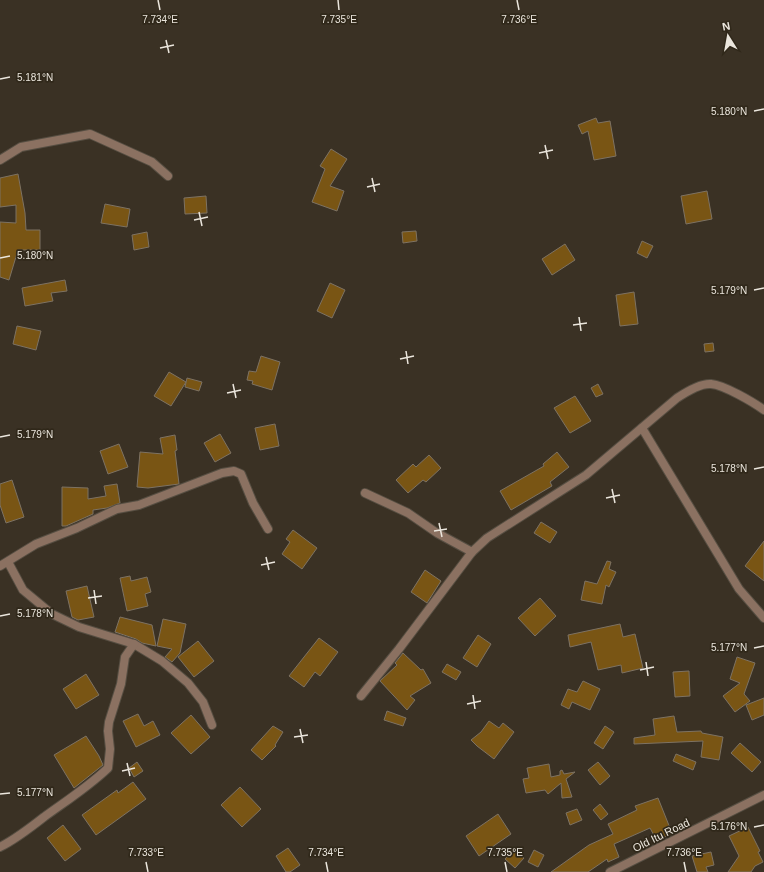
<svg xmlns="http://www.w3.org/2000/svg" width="764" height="872" font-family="Arial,sans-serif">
<rect width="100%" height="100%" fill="#3a3124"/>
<g fill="#795514" stroke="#7d7263">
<path d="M 596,118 L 598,123 L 610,121 L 616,156 L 594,160 L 588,131 L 582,134 L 578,125 Z"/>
<path d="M 331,149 L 347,159 L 330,186 L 344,191 L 337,211 L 312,202 L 325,169 L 320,166 Z"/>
<path d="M 18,174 L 25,213 L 26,230 L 40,230 L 40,250 L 18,250 L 9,280 L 0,277 L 0,222 L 16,223 L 16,205 L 0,207 L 0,178 Z"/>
<path d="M 707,191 L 712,219 L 686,224 L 681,196 Z"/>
<path d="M 206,196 L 207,213 L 185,214 L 184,198 Z"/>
<path d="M 105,204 L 130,209 L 127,227 L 101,223 Z"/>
<path d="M 416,231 L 417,241 L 403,243 L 402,232 Z"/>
<path d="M 147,232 L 149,247 L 134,250 L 132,235 Z"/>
<path d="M 642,241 L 653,246 L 647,258 L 637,253 Z"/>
<path d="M 565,244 L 575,260 L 552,275 L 542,259 Z"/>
<path d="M 65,280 L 67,291 L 51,293 L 53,301 L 25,306 L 22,288 Z"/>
<path d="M 330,283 L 345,290 L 332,318 L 317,311 Z"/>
<path d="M 634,292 L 638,324 L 620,326 L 616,295 Z"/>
<path d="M 17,326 L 41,331 L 36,350 L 13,344 Z"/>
<path d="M 713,343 L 714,351 L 705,352 L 704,344 Z"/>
<path d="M 261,356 L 280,362 L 272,390 L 252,384 L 253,381 L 247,380 L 249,371 L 256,372 Z"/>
<path d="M 169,372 L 186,382 L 171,406 L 154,396 Z"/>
<path d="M 187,378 L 202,382 L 199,391 L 185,387 Z"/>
<path d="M 598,384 L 603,394 L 596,397 L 591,388 Z"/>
<path d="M 575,396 L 591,421 L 570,433 L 554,408 Z"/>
<path d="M 275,424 L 279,446 L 260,450 L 255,428 Z"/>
<path d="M 220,434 L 231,453 L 215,462 L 204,443 Z"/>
<path d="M 175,435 L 177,450 L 175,451 L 179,484 L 148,488 L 137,487 L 140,452 L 163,454 L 160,438 Z"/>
<path d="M 119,444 L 128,467 L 108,474 L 100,451 Z"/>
<path d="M 557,452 L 569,467 L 550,482 L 552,486 L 511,510 L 500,491 L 544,466 L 543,464 Z"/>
<path d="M 429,455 L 441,468 L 426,482 L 423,480 L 408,493 L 396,480 L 413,464 L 416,467 Z"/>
<path d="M 12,480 L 24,517 L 6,523 L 0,505 L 0,484 Z"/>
<path d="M 117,484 L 120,503 L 107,508 L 93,510 L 93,514 L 66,526 L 62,526 L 62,487 L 88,488 L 88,499 L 106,496 L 104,486 Z"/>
<path d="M 541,522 L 557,532 L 550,543 L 534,533 Z"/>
<path d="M 293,530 L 317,548 L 302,569 L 282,554 L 290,542 L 286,539 Z"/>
<path d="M 764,541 L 764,581 L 745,566 Z"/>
<path d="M 607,561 L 611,562 L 609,569 L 616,572 L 609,587 L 606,585 L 602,604 L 581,600 L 585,581 L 597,584 Z"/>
<path d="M 425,570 L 441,581 L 427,603 L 411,592 Z"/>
<path d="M 130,576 L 131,581 L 147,577 L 151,592 L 145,594 L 148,606 L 127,611 L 120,578 Z"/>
<path d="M 87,586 L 94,617 L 78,620 L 72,617 L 66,591 Z"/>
<path d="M 540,598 L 556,616 L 535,636 L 518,618 Z"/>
<path d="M 120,617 L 152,625 L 156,646 L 142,643 L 136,639 L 115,632 Z"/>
<path d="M 163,619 L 186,624 L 180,653 L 172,662 L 165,657 L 172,649 L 157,646 Z"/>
<path d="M 620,624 L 623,637 L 635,634 L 643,668 L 622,673 L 621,665 L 598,670 L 591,642 L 570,647 L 568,635 Z"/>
<path d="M 478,635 L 491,644 L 477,667 L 463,658 Z"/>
<path d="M 319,638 L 338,652 L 320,676 L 315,672 L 304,687 L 289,676 Z"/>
<path d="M 198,641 L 214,661 L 194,677 L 178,657 Z"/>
<path d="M 403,653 L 421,670 L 423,669 L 431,683 L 410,696 L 415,700 L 407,710 L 380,681 L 397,665 L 395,663 Z"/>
<path d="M 737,657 L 755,663 L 744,694 L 750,701 L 735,712 L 723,696 L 740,683 L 730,679 Z"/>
<path d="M 447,664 L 461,672 L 456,680 L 442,672 Z"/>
<path d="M 689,671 L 690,696 L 675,697 L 673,672 Z"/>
<path d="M 86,674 L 99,695 L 76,709 L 63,689 Z"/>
<path d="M 583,681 L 600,689 L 590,710 L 572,702 L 569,709 L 561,705 L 568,689 L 577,692 Z"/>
<path d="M 764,698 L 764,715 L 752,720 L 746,705 Z"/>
<path d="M 387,711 L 406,718 L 403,726 L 384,720 Z"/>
<path d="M 138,714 L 144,726 L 153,721 L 160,735 L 136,747 L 123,721 Z"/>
<path d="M 191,715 L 210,737 L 191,754 L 171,733 Z"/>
<path d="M 674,716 L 677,732 L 701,731 L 702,733 L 723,737 L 719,760 L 701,757 L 703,741 L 634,744 L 634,738 L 655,735 L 653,719 Z"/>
<path d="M 489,721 L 499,728 L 503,723 L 514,732 L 494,759 L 477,746 L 471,740 L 481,732 Z"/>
<path d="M 273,726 L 283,732 L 275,745 L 276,746 L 262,760 L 251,750 Z"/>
<path d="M 605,726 L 614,732 L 603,749 L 594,743 Z"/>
<path d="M 86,736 L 99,756 L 103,765 L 74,788 L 54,755 Z"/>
<path d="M 740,743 L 761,762 L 752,772 L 731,753 Z"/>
<path d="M 676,754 L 696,762 L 693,770 L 673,761 Z"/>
<path d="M 137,762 L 143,771 L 134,777 L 129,768 Z"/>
<path d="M 598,762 L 610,776 L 600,785 L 588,770 Z"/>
<path d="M 549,764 L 551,777 L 560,775 L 560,771 L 562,770 L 564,774 L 575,772 L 566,779 L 572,797 L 562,798 L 561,783 L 548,794 L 545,790 L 526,793 L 523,779 L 529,778 L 527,768 Z"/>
<path d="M 133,782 L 146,799 L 96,835 L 82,815 L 117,790 L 118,793 Z"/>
<path d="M 240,787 L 261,809 L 242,827 L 221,805 Z"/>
<path d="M 658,798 L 672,833 L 657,841 L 650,828 L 614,844 L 619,857 L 608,862 L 607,859 L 588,872 L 551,872 L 589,845 L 613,834 L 608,824 L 637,810 L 635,806 Z"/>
<path d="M 600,804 L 608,814 L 601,820 L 593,810 Z"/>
<path d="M 577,809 L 582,820 L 570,825 L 566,813 Z"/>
<path d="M 498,814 L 511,834 L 479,856 L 466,836 Z"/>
<path d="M 63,825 L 81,849 L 65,861 L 47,838 Z"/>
<path d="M 748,827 L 760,851 L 758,852 L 763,862 L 755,866 L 751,872 L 728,872 L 739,856 L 729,836 Z"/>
<path d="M 288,848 L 300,865 L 290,872 L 286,872 L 276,856 Z"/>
<path d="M 514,849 L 524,858 L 515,868 L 505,859 Z"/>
<path d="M 534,850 L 544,855 L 538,867 L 528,862 Z"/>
<path d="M 711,852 L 714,865 L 706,867 L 708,872 L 697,872 L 692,856 Z"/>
</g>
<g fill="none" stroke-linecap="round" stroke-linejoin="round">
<defs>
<g id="minor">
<path d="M 0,160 L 21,147 L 90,134 L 152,162 L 168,176"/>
<path d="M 642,428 L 739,589 L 764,618"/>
<path d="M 365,493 L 408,513 L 437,533 L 472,552"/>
<path d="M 8,562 L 23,590 L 52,614 L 79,627 L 134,644 L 162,661 L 188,683 L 203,702 L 212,725"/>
<path d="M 0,566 L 36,544 L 77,528 L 117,509 L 139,505 L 222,473 L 234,471 L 241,474 L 253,503 L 268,529"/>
<path d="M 361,696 L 399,649 L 472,552 L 487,538 L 586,475 L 677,398 C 686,392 700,383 711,384 C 724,385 753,402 764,410"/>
<path d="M 0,847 C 16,839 30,828 44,817 C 66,801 88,787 108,768 L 110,749 L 108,731 L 109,722 L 121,684 L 125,657 L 134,644"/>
</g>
<path id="tertiary" d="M 610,872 L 764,795"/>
</defs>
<use href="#minor" stroke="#564e42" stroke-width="10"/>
<use href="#tertiary" stroke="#564e42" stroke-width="10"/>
<use href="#minor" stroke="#8b7161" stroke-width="8"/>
<use href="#tertiary" stroke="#8b7161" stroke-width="8"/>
</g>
<path fill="none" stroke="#ebe6dd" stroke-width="1.5" d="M 158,0 L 160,10M 338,0 L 339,10M 517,0 L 519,10M 166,40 L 169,53M 160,48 L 174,45M 0,79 L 10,77M 754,111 L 764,109M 545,145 L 548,159M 539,153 L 553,150M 372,178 L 375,192M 367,187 L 380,184M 199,212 L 202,226M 194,220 L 208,217M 0,258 L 10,256M 754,290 L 764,288M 579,317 L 581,331M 573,325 L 587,323M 406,351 L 408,364M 400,359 L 414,356M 233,384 L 236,398M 227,393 L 241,390M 0,437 L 10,435M 754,469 L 764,467M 612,489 L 615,503M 606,498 L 620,495M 439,523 L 442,537M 434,531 L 447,529M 266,557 L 269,570M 261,565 L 275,562M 94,590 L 96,604M 88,598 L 102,596M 0,616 L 10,614M 754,648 L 764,646M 646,662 L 648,676M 640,670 L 654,667M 473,695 L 475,709M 467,704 L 481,701M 300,729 L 303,743M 294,737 L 308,735M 127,763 L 130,776M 122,771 L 135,768M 0,794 L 10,793M 754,827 L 764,825M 146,862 L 148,872M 326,862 L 328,872M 505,862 L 507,872M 684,862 L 686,872"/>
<g text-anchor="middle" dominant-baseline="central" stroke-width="3.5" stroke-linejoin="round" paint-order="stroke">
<g font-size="11" fill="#ebe6dd" stroke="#30281a">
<text transform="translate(661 835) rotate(-26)">Old Itu Road</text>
</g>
</g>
<g font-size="10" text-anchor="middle" fill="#ebe6dd" stroke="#30281a" stroke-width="3.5" stroke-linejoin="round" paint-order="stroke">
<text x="160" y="23">7.734°E</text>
<text x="339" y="23">7.735°E</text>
<text x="519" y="23">7.736°E</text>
<text x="35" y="81">5.181°N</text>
<text x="729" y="115">5.180°N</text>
<text x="35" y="259">5.180°N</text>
<text x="729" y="294">5.179°N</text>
<text x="35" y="438">5.179°N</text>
<text x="729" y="472">5.178°N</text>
<text x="35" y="617">5.178°N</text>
<text x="729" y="651">5.177°N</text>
<text x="35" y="796">5.177°N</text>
<text x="729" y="830">5.176°N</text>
<text x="146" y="856">7.733°E</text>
<text x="326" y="856">7.734°E</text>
<text x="505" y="856">7.735°E</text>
<text x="684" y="856">7.736°E</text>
</g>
<g transform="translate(728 36) rotate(349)" stroke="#30281a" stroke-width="3" paint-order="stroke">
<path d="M0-3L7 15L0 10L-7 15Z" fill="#ebe6dd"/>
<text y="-6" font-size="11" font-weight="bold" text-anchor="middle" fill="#ebe6dd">N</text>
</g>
</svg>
